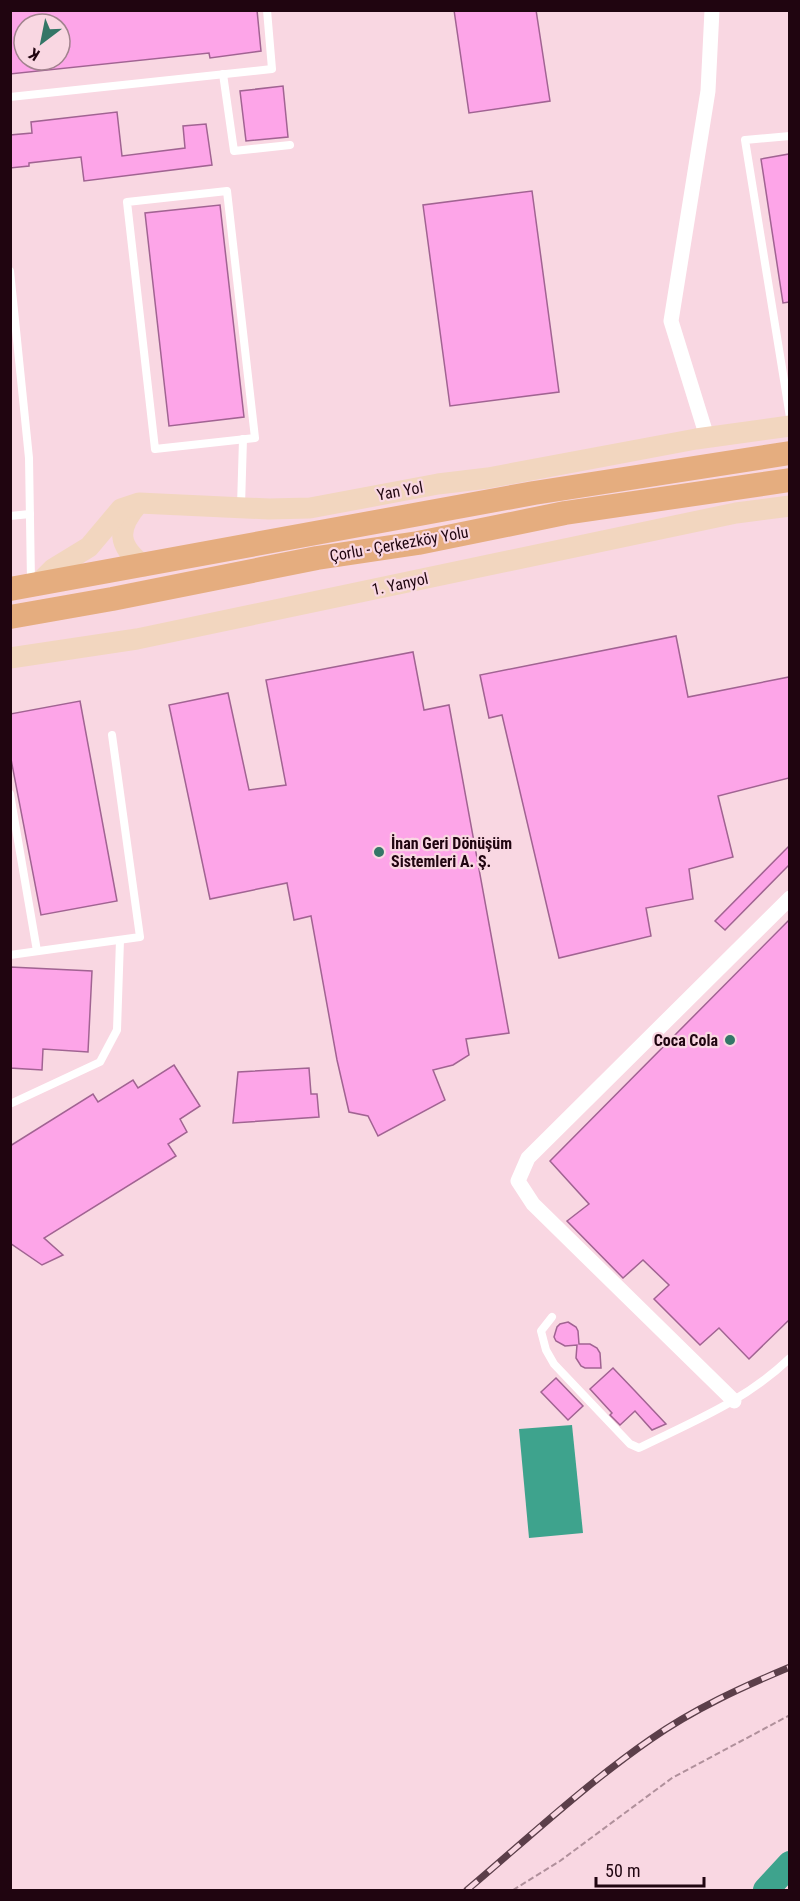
<svg xmlns="http://www.w3.org/2000/svg" width="800" height="1901" font-family="'Roboto Condensed',sans-serif">
<rect width="100%" height="100%" fill="#f9d7e2"/>
<path fill="#3ea38d" d="M 572,1425 L 583,1533 L 529,1538 L 519,1429 Z"/>
<g fill="none" stroke-linecap="round" stroke-linejoin="round">
<path stroke="#3ea38d" stroke-width="26" d="M 766,1890 L 790,1864"/>
</g>
<g fill="#fda5e8" stroke="#a16392" stroke-width="1.5" fill-rule="evenodd">
<path d="M 10,10 L 257,10 L 261,51 L 210,58 L 209,53 L 10,74 ZM 24,24 L 60,24 L 60,60 L 24,60 Z"/>
<path d="M 454,10 L 536,10 L 550,101 L 469,113 Z"/>
<path d="M 283,86 L 288,137 L 246,141 L 240,91 Z"/>
<path d="M 117,112 L 122,156 L 185,148 L 183,126 L 206,124 L 212,165 L 84,181 L 81,157 L 29,163 L 29,166 L 10,168 L 10,135 L 32,133 L 31,122 Z"/>
<path d="M 789,154 L 789,302 L 783,303 L 761,159 Z"/>
<path d="M 532,191 L 559,392 L 450,406 L 423,205 Z"/>
<path d="M 220,205 L 244,417 L 169,426 L 145,213 Z"/>
<path d="M 676,636 L 688,697 L 789,677 L 789,778 L 718,796 L 733,857 L 689,869 L 693,899 L 646,908 L 651,936 L 559,958 L 502,715 L 489,718 L 480,675 Z"/>
<path d="M 413,652 L 424,710 L 449,705 L 509,1033 L 466,1039 L 469,1055 L 453,1065 L 433,1070 L 445,1100 L 378,1136 L 368,1116 L 349,1112 L 337,1060 L 311,916 L 294,920 L 287,883 L 210,899 L 169,705 L 228,693 L 249,790 L 286,785 L 266,680 Z"/>
<path d="M 80,701 L 117,901 L 41,915 L 10,754 L 10,714 Z"/>
<path d="M 789,846 L 789,865 L 725,930 L 715,921 Z"/>
<path d="M 789,920 L 789,1320 L 749,1359 L 719,1328 L 700,1345 L 654,1299 L 669,1285 L 643,1260 L 623,1278 L 567,1221 L 589,1204 L 550,1161 Z"/>
<path d="M 10,967 L 92,971 L 88,1052 L 43,1049 L 42,1070 L 10,1068 Z"/>
<path d="M 174,1065 L 200,1106 L 180,1119 L 187,1132 L 168,1144 L 176,1156 L 44,1238 L 63,1255 L 42,1265 L 10,1243 L 10,1146 L 93,1094 L 98,1102 L 133,1080 L 138,1088 Z"/>
<path d="M 309,1068 L 311,1094 L 317,1094 L 319,1117 L 233,1123 L 238,1072 Z"/>
<path d="M 568,1322 L 576,1327 L 578,1331 L 579,1344 L 590,1344 L 597,1348 L 600,1353 L 601,1368 L 585,1368 L 581,1366 L 576,1358 L 577,1345 L 565,1346 L 556,1341 L 554,1337 L 557,1327 L 560,1324 Z"/>
<path d="M 613,1368 L 635,1391 L 666,1424 L 652,1430 L 635,1411 L 620,1425 L 610,1415 L 612,1413 L 590,1389 Z"/>
<path d="M 556,1378 L 583,1406 L 568,1420 L 541,1392 Z"/>
</g>
<g fill="none" stroke-linecap="round" stroke-linejoin="round">
<path stroke="#b0909b" stroke-width="2" stroke-dasharray="6 3" stroke-linecap="butt" d="M 513,1890 L 560,1861 L 672,1778 L 790,1715"/>
<g stroke="#fff" stroke-width="8">
<path d="M 223,74 L 234,151 L 290,145"/>
<path d="M 10,97 L 272,69 L 267,10"/>
<path d="M 790,136 L 745,140 L 790,417"/>
<path d="M 227,191 L 255,438 L 155,449 L 127,202 Z"/>
<path d="M 10,271 L 29,458 L 31,581"/>
<path d="M 241,506 L 243,439"/>
<path d="M 10,516 L 30,514"/>
<path d="M 10,794 L 37,951"/>
<path d="M 10,955 L 140,937 L 112,735"/>
<path d="M 10,1104 L 100,1062 L 117,1030 L 120,940"/>
<path d="M 552,1317 L 541,1331 L 546,1350 L 554,1364 L 630,1444 L 639,1448 C 694,1421 745,1401 790,1358"/>
</g>
<g stroke="#fff" stroke-width="15">
<path d="M 707,437 L 671,321 L 708,91 L 712,10"/>
<path d="M 734,1401 L 533,1204 L 518,1181 L 528,1158 L 790,898"/>
</g>
<g stroke="#f2d6bf" stroke-width="21">
<path d="M 137,505 C 116,530 118,546 144,566"/>
<path d="M 38,584 L 53,569 L 89,547 L 121,509 L 139,503 L 269,509 L 310,508 L 438,484 L 488,478 L 696,439 L 790,426"/>
<path d="M 10,658 L 137,639 L 736,513 L 790,506"/>
</g>
<g stroke="#e5ad7f" stroke-width="24">
<path d="M 10,589 L 534,493 L 790,453"/>
<path d="M 10,617 L 112,599 L 317,558 L 418,543 L 565,513 L 790,480"/>
</g>
<defs>
<path id="rail" d="M 467,1890 C 527,1839 586,1784 651,1739 C 694,1709 742,1687 790,1667"/>
</defs>
<use href="#rail" stroke="#5c3f4a" stroke-width="7"/>
<use href="#rail" stroke="#f9d7e2" stroke-width="4.5" stroke-dasharray="14" stroke-linecap="butt"/>
</g>
<g fill="#347667" stroke="#f9d7e2" stroke-width="2">
<circle cx="379" cy="852" r="6"/>
<circle cx="730" cy="1040" r="6"/>
</g>
<g text-anchor="middle" dominant-baseline="central" stroke-width="4.5" stroke-linejoin="round" paint-order="stroke">
<g font-size="16" fill="#200510" stroke="#f9d7e2">
<text transform="translate(400 491) rotate(-10)">Yan Yol</text>
<text transform="translate(399 544) rotate(-10)">Çorlu - Çerkezköy Yolu</text>
<text transform="translate(400 584) rotate(-12)">1. Yanyol</text>
</g>
<g font-size="16" font-weight="bold" fill="#200510" stroke="#f9d7e2" text-anchor="start">
<text x="391" y="843">İnan Geri Dönüşüm<tspan x="391" dy="18">Sistemleri A. Ş.</tspan></text>
<text x="718" y="1040" text-anchor="end">Coca Cola</text>
</g>
</g>
<rect width="800" height="1901" fill="none" stroke="#200510" stroke-width="24"/>
<g transform="translate(42 42) rotate(212)"><circle r="28" fill="#f9d7e2" stroke="#a2838e" stroke-width="1.5"/>
<path d="M0-4.5L10 22L0 15L-10 22Z" fill="#347667"/>
<text y="-9" font-size="16" font-weight="bold" text-anchor="middle" fill="#200510">K</text>
</g>
<path d="M596 1877v9h108v-9" fill="none" stroke="#200510" stroke-width="3"/>
<text x="605" y="1877" font-size="18" fill="#200510" stroke="#f9d7e2" stroke-width="4.5" paint-order="stroke">50 m</text>
</svg>
